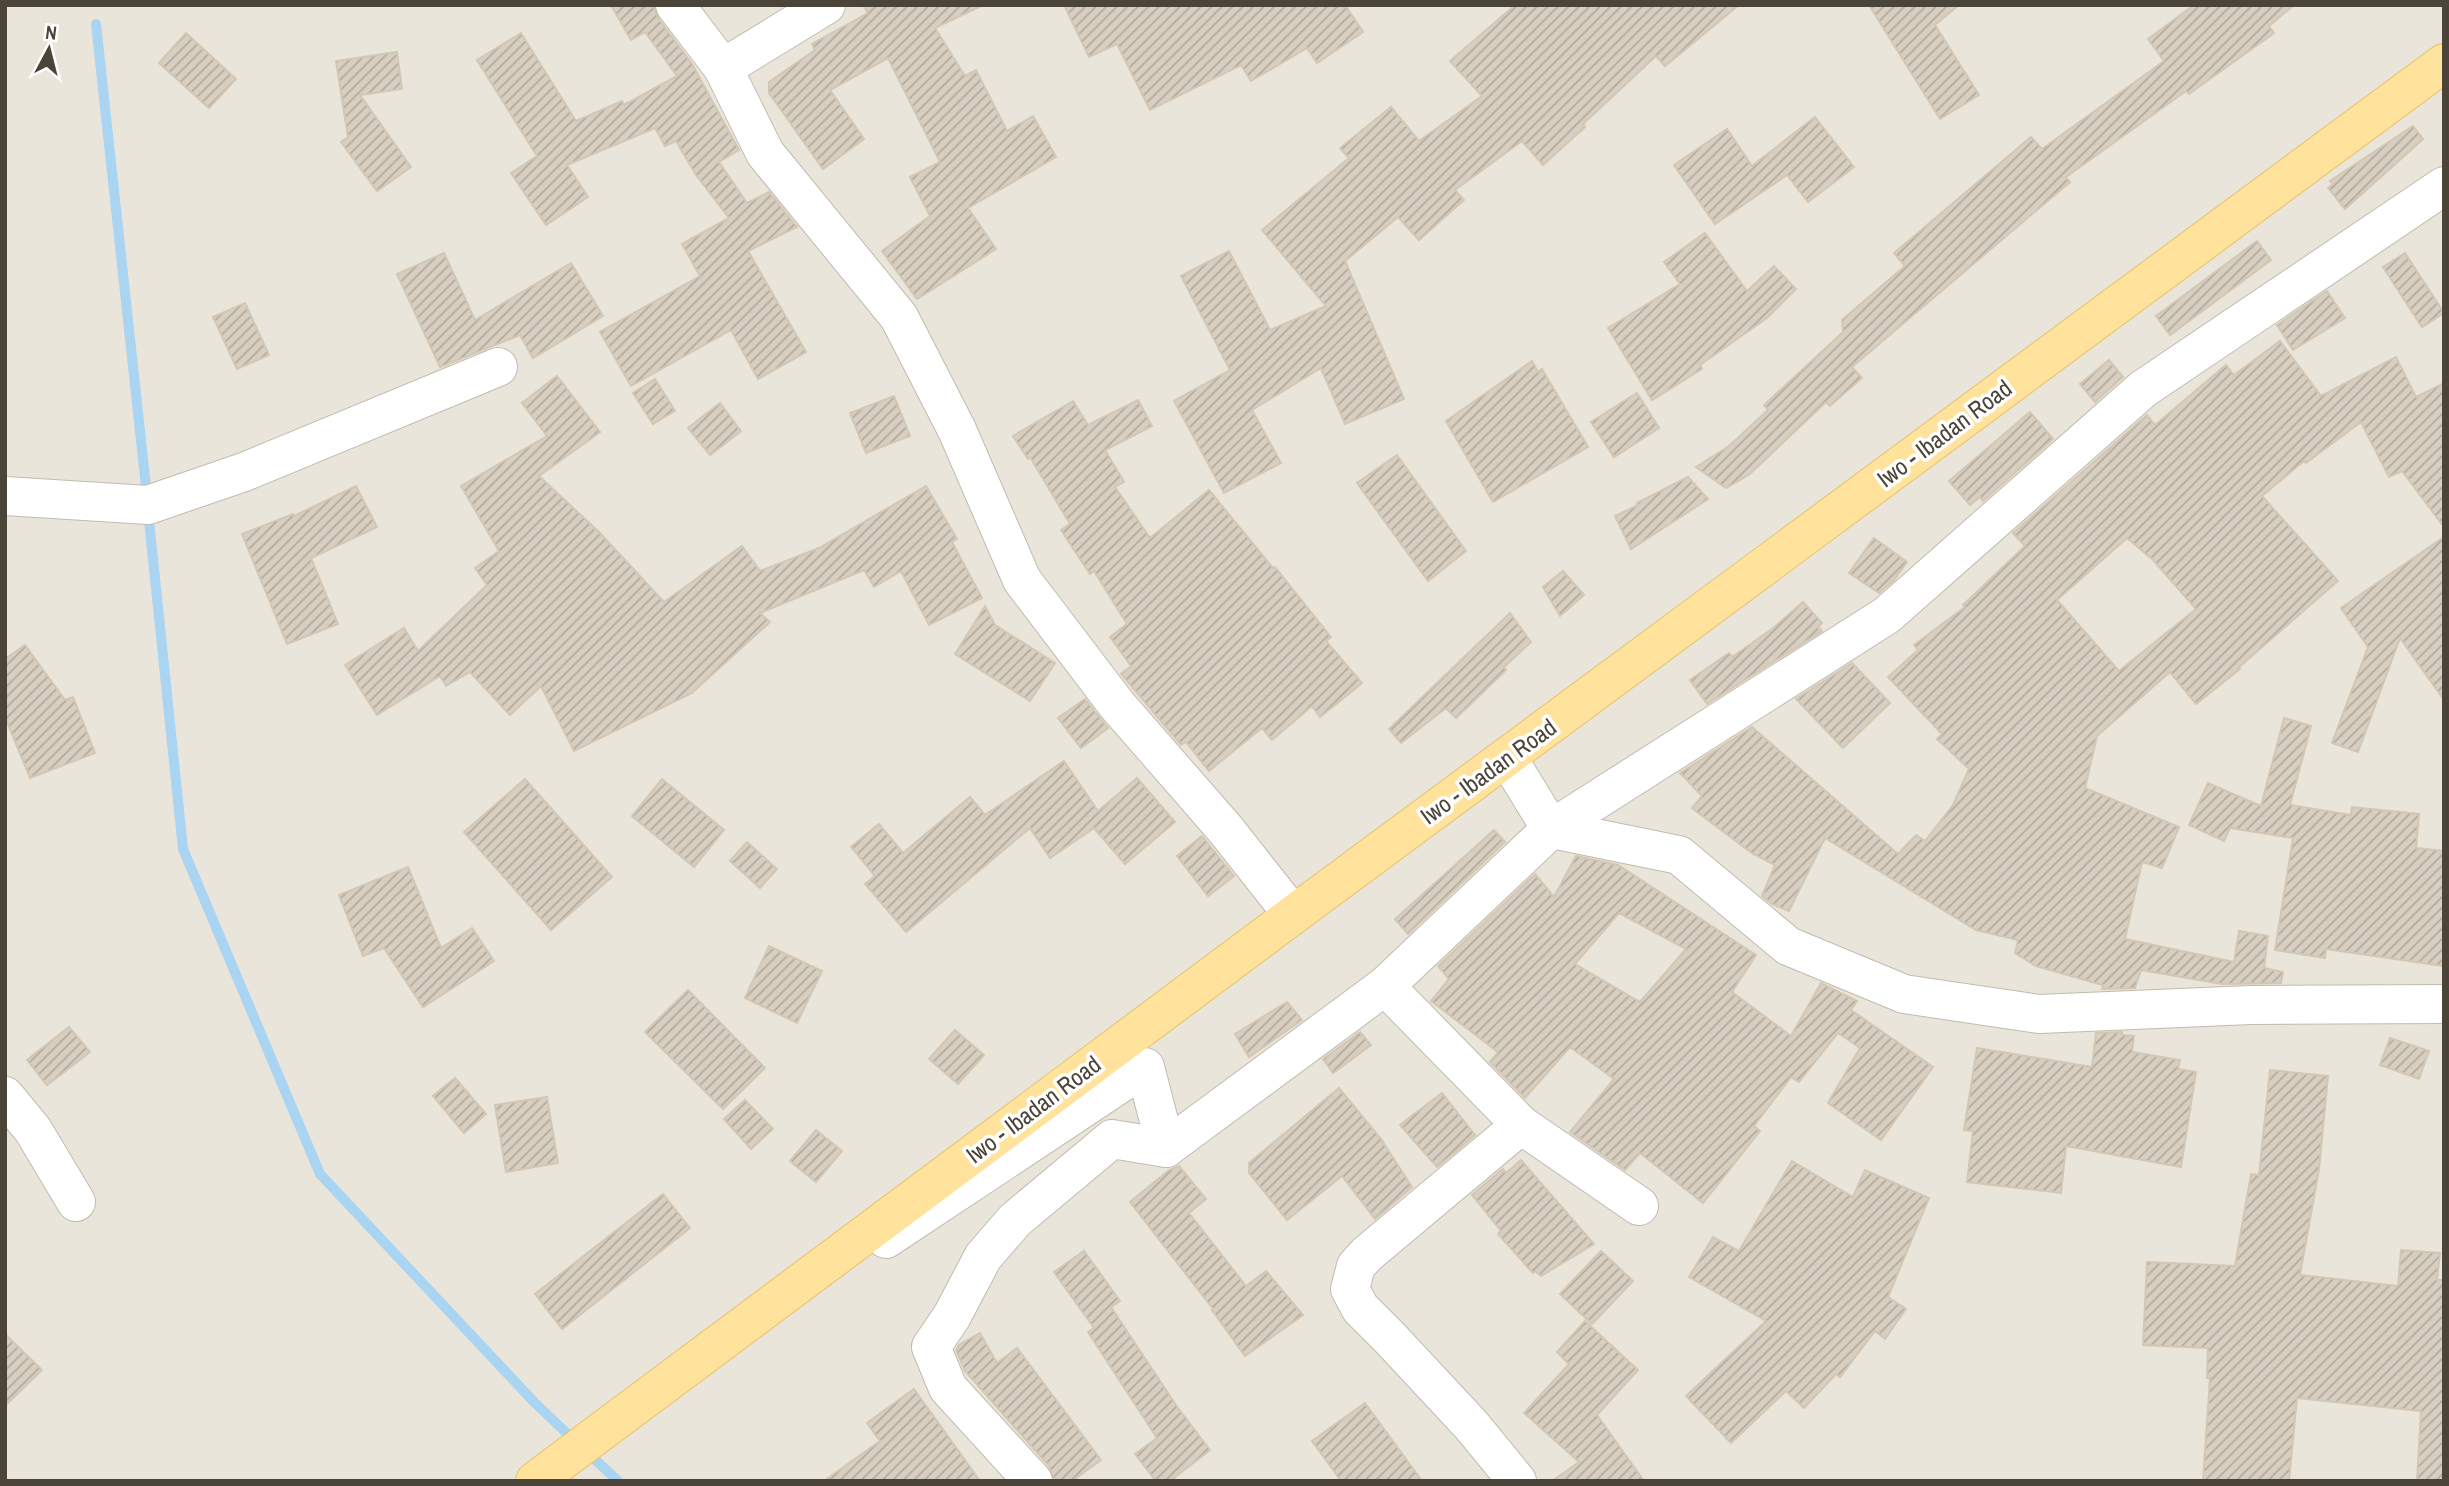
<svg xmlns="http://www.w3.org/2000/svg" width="2449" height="1486" font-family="'Archivo Narrow',sans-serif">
<defs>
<pattern id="building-hatch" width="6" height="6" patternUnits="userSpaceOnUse" patternTransform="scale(1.75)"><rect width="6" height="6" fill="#d8cfc1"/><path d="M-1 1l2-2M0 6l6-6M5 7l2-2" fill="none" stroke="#b1aa9e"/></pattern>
</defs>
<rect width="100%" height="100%" fill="#f6f3ec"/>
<rect fill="#eae5da" x="5" y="5" width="2439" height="1476"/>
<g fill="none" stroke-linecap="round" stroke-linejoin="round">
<g stroke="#a9d4f2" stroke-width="10">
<path d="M 96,24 L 147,496"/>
<path d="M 148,511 L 183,849 L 320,1174 L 534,1402 L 576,1442"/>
<path d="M 587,1452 L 618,1481"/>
</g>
</g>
<g fill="url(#building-hatch)" stroke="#d3c7b4" stroke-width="2" fill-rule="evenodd">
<path d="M 611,5 L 654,5 L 658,18 L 692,64 L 739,150 L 719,162 L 747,203 L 769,192 L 797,227 L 748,251 L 806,352 L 758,379 L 731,330 L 631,386 L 600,332 L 700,276 L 682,244 L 729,218 L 696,175 L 676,141 L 665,146 L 655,128 L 567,165 L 588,197 L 546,225 L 511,173 L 537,156 L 477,60 L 521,33 L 576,121 L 622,101 L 624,105 L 677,76 L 645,32 L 631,40 Z"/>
<path d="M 863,5 L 983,5 L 935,28 L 965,76 L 976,70 L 1007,131 L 1033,116 L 1056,157 L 968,208 L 996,249 L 917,299 L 882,251 L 930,216 L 910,177 L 940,162 L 888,58 L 830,90 L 864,139 L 823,169 L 769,93 L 769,82 L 815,50 L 812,44 L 868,13 Z"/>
<path d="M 1064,5 L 1345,5 L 1363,32 L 1317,63 L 1307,48 L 1251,81 L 1241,65 L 1150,110 L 1117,44 L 1089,57 Z"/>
<path d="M 1515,5 L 1739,5 L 1665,66 L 1656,56 L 1583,124 L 1585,127 L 1543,165 L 1522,141 L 1455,190 L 1464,200 L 1419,240 L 1398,217 L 1345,261 L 1404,399 L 1345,424 L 1321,368 L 1252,410 L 1281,463 L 1224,493 L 1174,401 L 1230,370 L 1181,276 L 1229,251 L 1270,330 L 1326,306 L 1262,230 L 1349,158 L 1340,148 L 1391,107 L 1419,141 L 1482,96 L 1450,61 Z"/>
<path d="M 1869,5 L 1959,5 L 1935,25 L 1979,95 L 1940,119 Z"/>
<path d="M 2194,5 L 2294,5 L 2269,26 L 2274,33 L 2189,94 L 2186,91 L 2066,177 L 2070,182 L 1852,367 L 1862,378 L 1830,406 L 1826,402 L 1750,474 L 1726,488 L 1696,467 L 1729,446 L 1768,410 L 1764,405 L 1843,332 L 1842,320 L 1905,266 L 1894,253 L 2031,137 L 2042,149 L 2164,61 L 2148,39 Z"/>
<path d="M 186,33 L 236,79 L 209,108 L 159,63 Z"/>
<path d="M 397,52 L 402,89 L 360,95 L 411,167 L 377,191 L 341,142 L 348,137 L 336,61 Z"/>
<path d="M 1815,117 L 1854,167 L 1808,202 L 1787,175 L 1715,224 L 1674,165 L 1727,129 L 1752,166 Z"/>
<path d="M 2413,126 L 2423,139 L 2345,209 L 2328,188 L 2333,184 L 2330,181 Z"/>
<path d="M 1705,233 L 1747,291 L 1774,266 L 1796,289 L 1767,318 L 1700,365 L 1702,369 L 1652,400 L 1608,328 L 1680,284 L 1664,262 Z"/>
<path d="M 2257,241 L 2271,260 L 2170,335 L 2156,316 Z"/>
<path d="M 444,253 L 475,320 L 571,263 L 603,316 L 533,358 L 520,335 L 440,367 L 397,274 Z"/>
<path d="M 2405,253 L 2444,313 L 2422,327 L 2383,267 Z"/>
<path d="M 2327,291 L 2345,318 L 2293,350 L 2277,325 Z"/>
<path d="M 245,303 L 269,355 L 237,369 L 213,317 Z"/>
<path d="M 2280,341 L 2321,396 L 2396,357 L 2416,397 L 2444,383 L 2444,527 L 2402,471 L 2389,477 L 2361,422 L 2306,463 L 2304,461 L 2262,496 L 2338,581 L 2238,668 L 2240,669 L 2196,704 L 2170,672 L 2097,736 L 2085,788 L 2179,827 L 2162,868 L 2142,862 L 2125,939 L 2234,962 L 2239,931 L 2268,936 L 2264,968 L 2283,972 L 2281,983 L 2222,984 L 2141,970 L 2135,988 L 2102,989 L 2103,985 L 2036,966 L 2015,953 L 2018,940 L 1976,930 L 1825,838 L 1789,911 L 1772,904 L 1762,896 L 1775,865 L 1753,854 L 1692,808 L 1702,796 L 1680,773 L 1752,727 L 1898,854 L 1916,835 L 1925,841 L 1953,805 L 1969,769 L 1937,739 L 1942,734 L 1888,677 L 1918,650 L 1914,645 L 1965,607 L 1963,605 L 2025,546 L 2013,533 L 2147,415 L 2155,425 L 2226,365 L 2234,375 ZM 2127,538 L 2153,560 L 2196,609 L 2119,671 L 2057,600 Z"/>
<path d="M 2109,360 L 2123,377 L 2095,402 L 2080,384 Z"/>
<path d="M 1532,361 L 1538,372 L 1542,369 L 1588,447 L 1493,502 L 1446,421 Z"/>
<path d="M 557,376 L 600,432 L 539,476 L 599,532 L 664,602 L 742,546 L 760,571 L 819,548 L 926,486 L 957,539 L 952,542 L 982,598 L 929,625 L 901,571 L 874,587 L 864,570 L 760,613 L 770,622 L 692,693 L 574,751 L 541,686 L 510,715 L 470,672 L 446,686 L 440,676 L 377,715 L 345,665 L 404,628 L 418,651 L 487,585 L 475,568 L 499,551 L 461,486 L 547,436 L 522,403 Z"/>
<path d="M 655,379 L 675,411 L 653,424 L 633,393 Z"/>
<path d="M 1637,393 L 1659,428 L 1614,457 L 1591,422 Z"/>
<path d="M 894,396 L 910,436 L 866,453 L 850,413 Z"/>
<path d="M 1138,400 L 1152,426 L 1105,450 L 1124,482 L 1115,487 L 1150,538 L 1209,490 L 1273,568 L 1275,567 L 1331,637 L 1326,641 L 1362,683 L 1320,717 L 1312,706 L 1272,740 L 1262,728 L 1209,771 L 1186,742 L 1181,745 L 1121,674 L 1131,666 L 1110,637 L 1127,624 L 1094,571 L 1090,574 L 1061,530 L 1070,524 L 1030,457 L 1028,459 L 1013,436 L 1073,401 L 1088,425 Z"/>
<path d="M 720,403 L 741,431 L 710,455 L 688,428 Z"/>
<path d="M 2030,412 L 2053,439 L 1983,501 L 1980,497 L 1970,505 L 1949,481 Z"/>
<path d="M 1397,455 L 1466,551 L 1428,581 L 1357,483 Z"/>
<path d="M 1688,477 L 1708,499 L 1631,549 L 1615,516 L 1638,505 L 1637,503 Z"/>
<path d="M 356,486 L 377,527 L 311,558 L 338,624 L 287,644 L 242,534 L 293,514 L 294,516 Z"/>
<path d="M 2444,537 L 2444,700 L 2400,638 L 2358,752 L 2332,743 L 2368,647 L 2341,608 Z"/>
<path d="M 1874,538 L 1907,562 L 1894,580 L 1879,593 L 1849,573 Z"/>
<path d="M 1563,571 L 1584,595 L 1560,616 L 1543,587 Z"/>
<path d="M 1803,602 L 1822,623 L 1818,627 L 1822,631 L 1707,704 L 1690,680 L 1729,653 L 1732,657 L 1772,629 Z"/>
<path d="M 985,606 L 995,625 L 1055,663 L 1030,701 L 955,654 Z"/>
<path d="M 1510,613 L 1531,642 L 1504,667 L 1506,670 L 1456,718 L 1446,708 L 1401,743 L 1389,729 Z"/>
<path d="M 25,645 L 65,700 L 73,697 L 95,753 L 30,778 L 5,717 L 5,659 Z"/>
<path d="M 1852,663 L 1890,703 L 1843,748 L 1796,699 Z"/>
<path d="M 1085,699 L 1108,728 L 1081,748 L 1058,718 Z"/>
<path d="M 2284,718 L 2311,726 L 2290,805 L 2351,815 L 2352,807 L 2419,814 L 2416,848 L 2444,851 L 2444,966 L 2326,949 L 2325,958 L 2275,950 L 2293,838 L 2230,828 L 2224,841 L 2189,825 L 2208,783 L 2261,806 Z"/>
<path d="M 1064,761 L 1098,811 L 1137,778 L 1175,822 L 1125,864 L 1094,828 L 1050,858 L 1030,828 L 906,932 L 865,884 L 875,876 L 851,847 L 879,824 L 903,853 L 970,797 L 985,815 Z"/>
<path d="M 525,779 L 612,877 L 551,930 L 464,832 Z"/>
<path d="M 662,779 L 724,830 L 694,867 L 632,816 Z"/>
<path d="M 1494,830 L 1505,842 L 1408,934 L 1395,919 Z"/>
<path d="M 1202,836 L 1234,876 L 1208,896 L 1177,856 Z"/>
<path d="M 747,842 L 777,869 L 760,888 L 730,861 Z"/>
<path d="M 1576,856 L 1618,865 L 1756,955 L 1732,992 L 1791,1036 L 1821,983 L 1857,1001 L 1851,1010 L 1933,1067 L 1881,1140 L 1828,1103 L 1860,1048 L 1838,1033 L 1799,1082 L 1791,1077 L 1754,1126 L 1760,1131 L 1703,1203 L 1640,1153 L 1625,1170 L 1570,1132 L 1614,1079 L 1570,1047 L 1525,1098 L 1490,1062 L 1498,1052 L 1431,1001 L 1449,979 L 1438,966 L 1535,874 L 1554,897 ZM 1619,913 L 1686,949 L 1640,1002 L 1575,964 Z"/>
<path d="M 408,867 L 441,948 L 472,928 L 494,961 L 423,1007 L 384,948 L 363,956 L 339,895 Z"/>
<path d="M 769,946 L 822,971 L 797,1023 L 745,998 Z"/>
<path d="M 688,990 L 765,1068 L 723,1109 L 645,1032 Z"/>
<path d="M 1287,1002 L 1302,1020 L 1249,1057 L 1235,1034 Z"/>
<path d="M 69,1027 L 90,1052 L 47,1085 L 27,1060 Z"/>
<path d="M 955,1030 L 984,1055 L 958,1084 L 929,1059 Z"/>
<path d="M 1360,1032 L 1371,1045 L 1333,1073 L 1323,1059 Z"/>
<path d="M 2122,1032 L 2122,1035 L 2134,1036 L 2132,1052 L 2180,1060 L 2178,1069 L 2196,1072 L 2181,1167 L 2066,1146 L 2061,1193 L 1967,1182 L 1973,1131 L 1964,1130 L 1977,1048 L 2092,1067 L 2096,1033 Z"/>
<path d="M 2390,1038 L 2429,1051 L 2419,1079 L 2380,1065 Z"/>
<path d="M 2270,1070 L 2328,1076 L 2319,1169 L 2300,1275 L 2398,1286 L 2401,1250 L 2440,1253 L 2437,1280 L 2444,1280 L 2444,1481 L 2417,1481 L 2421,1411 L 2297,1398 L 2289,1481 L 2203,1481 L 2210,1378 L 2207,1378 L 2208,1348 L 2143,1345 L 2147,1262 L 2235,1266 L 2251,1174 L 2259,1175 Z"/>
<path d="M 455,1078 L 486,1114 L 464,1133 L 433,1096 Z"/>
<path d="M 1339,1088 L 1381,1139 L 1412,1187 L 1375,1219 L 1342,1176 L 1287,1220 L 1249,1173 L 1249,1163 Z"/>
<path d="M 1442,1093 L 1475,1135 L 1437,1167 L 1400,1125 Z"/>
<path d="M 547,1097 L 558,1163 L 506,1172 L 495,1105 Z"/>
<path d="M 745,1100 L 773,1129 L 751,1149 L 724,1119 Z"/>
<path d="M 816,1130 L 842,1151 L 816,1182 L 790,1161 Z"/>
<path d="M 1521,1160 L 1594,1244 L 1541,1276 L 1535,1271 L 1533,1273 L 1498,1234 L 1501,1231 L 1472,1195 L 1503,1169 L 1506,1173 Z"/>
<path d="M 1792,1161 L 1853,1197 L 1865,1170 L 1929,1198 L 1888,1297 L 1906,1309 L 1885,1339 L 1875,1331 L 1840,1377 L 1836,1374 L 1804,1408 L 1786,1391 L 1731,1443 L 1686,1396 L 1766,1321 L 1689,1277 L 1713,1237 L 1739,1251 Z"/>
<path d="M 1179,1166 L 1206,1199 L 1189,1213 L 1246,1286 L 1266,1271 L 1303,1315 L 1245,1356 L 1212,1310 L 1213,1309 L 1130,1202 L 1169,1170 Z"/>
<path d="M 663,1194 L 690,1228 L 562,1329 L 535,1294 Z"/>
<path d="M 1084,1251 L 1120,1301 L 1111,1307 L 1178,1408 L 1210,1450 L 1170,1481 L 1156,1481 L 1135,1454 L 1157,1438 L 1088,1332 L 1094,1328 L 1054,1272 Z"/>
<path d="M 1601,1251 L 1633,1281 L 1592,1324 L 1560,1294 Z"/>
<path d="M 1585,1321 L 1638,1370 L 1597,1415 L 1644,1481 L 1552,1481 L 1579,1462 L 1524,1413 L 1569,1364 L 1557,1352 Z"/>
<path d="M 980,1333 L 997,1363 L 1017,1348 L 1101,1460 L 1072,1481 L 1054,1481 L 1049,1466 L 965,1371 L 956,1350 L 959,1345 Z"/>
<path d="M 5,1334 L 42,1370 L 5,1406 Z"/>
<path d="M 914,1389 L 980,1481 L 824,1481 L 880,1441 L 867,1423 Z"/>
<path d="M 1365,1403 L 1422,1481 L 1341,1481 L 1312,1441 Z"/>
</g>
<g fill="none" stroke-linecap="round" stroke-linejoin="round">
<defs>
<g id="minor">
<path d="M 675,5 L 723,68 L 765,153 L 899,317 L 957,430 L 1022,580 L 1117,705 L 1226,830 L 1293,915"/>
<path d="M 723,68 L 826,5"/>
<path d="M 5,496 L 148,505 L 244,472 L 498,367"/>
<path d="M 1507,757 L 1551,829 L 1679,855 L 1788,946 L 1904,994 L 2039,1014 L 2251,1005 L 2444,1004"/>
<path d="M 1385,986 L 1521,1125 L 1639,1206"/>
<path d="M 5,1096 L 33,1130 L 76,1202"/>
<path d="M 1166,1148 L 1385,986 L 1551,829 L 1887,615 L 2143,389 L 2444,186"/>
<path d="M 886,1239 L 1145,1067 L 1166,1148 L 1112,1139 L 1015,1220 L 983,1257 L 952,1316 L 931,1347 L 948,1388 L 1033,1481"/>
<path d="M 1517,1481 L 1472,1426 L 1389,1337 L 1360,1308 L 1350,1289 L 1356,1266 L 1367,1254 L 1521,1125"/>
</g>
<path id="major" d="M 535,1481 L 1293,915 L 2444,63"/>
</defs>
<use href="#minor" stroke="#c2bbae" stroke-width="40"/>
<use href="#major" stroke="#e6c16a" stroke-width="40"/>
<use href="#minor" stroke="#fff" stroke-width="38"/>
<use href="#major" stroke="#ffe39c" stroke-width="38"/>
</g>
<g text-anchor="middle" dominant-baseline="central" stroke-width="7" stroke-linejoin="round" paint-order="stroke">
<g font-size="24" fill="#4b4439" stroke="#fff">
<text transform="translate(1944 433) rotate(-37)">Iwo - Ibadan Road</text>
<text transform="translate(1488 771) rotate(-36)">Iwo - Ibadan Road</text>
<text transform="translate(1033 1109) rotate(-37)">Iwo - Ibadan Road</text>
</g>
</g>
<rect width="2449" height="1486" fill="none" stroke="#4b4439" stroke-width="14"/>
<g transform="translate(49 49) rotate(7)" stroke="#ffffff" stroke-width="5" paint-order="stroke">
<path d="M0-5L12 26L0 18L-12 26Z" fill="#4b4439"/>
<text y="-10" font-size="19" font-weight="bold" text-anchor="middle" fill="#4b4439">N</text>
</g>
</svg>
